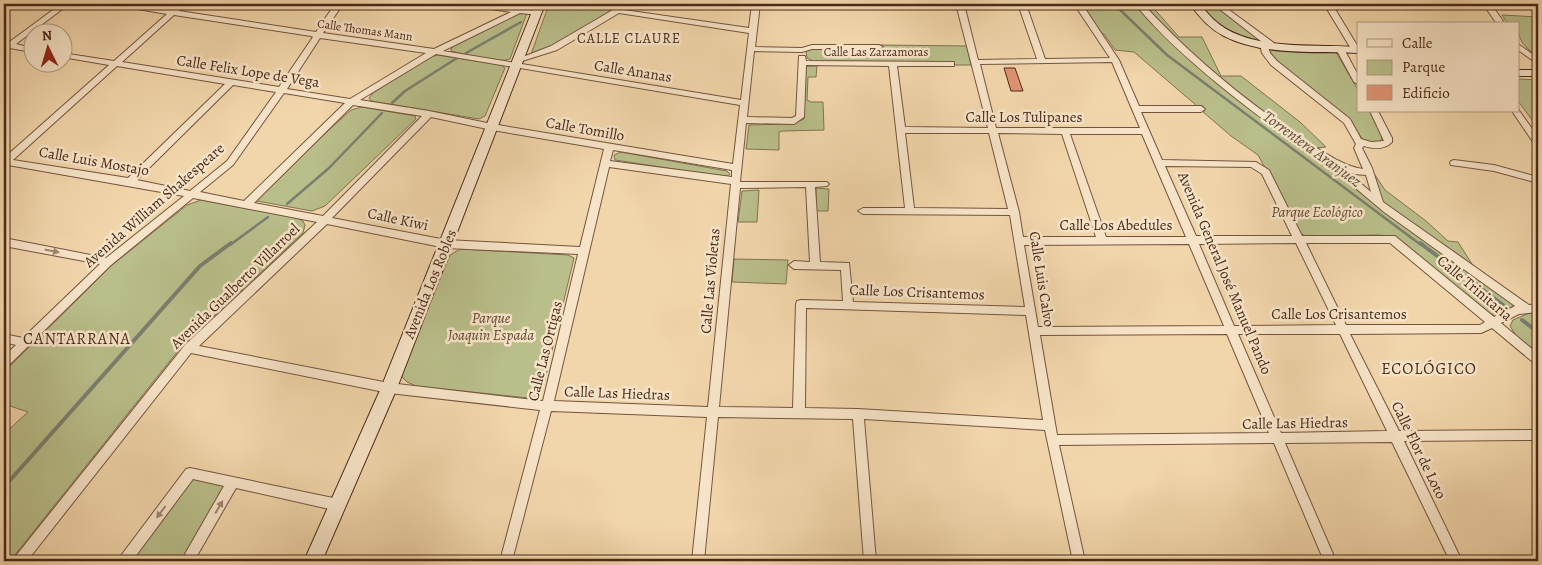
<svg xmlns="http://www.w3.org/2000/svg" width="1542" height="565" font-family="Alegreya,serif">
<rect width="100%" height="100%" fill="#f2d6ab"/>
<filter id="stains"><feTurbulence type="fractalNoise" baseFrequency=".004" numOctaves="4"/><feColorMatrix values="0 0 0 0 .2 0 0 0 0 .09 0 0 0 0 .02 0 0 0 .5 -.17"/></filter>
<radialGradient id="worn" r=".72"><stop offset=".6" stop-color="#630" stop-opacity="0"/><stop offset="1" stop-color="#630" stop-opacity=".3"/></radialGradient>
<g fill="#b9be8a" stroke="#827352">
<path d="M 549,4 L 622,4 L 577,35 L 530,57 Z"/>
<path d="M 1082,4 L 1136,4 L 1150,20 L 1218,84 L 1336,168 L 1436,247 L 1515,306 L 1491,315 L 1405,244 L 1390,236 L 1378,235 L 1306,236 L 1301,234 L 1258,155 L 1231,136 L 1202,111 L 1205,111 L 1203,106 L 1197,106 L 1134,52 L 1115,50 L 1104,34 L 1099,32 Z"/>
<path d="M 1142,4 L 1150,4 L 1179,37 L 1202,37 L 1221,76 L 1241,76 L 1300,122 L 1326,147 L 1315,148 L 1305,142 L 1228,86 L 1156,20 Z"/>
<path d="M 1201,4 L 1213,4 L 1261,41 C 1238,36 1214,26 1201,4 Z"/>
<path d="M 522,12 L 527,13 L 510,59 C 498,64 465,54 451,51 L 451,49 L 454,46 Z"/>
<path d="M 1502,15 L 1538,17 L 1538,57 C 1524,46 1518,42 1518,24 L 1508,24 Z"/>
<path d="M 881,45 L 967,46 L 971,65 L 952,65 L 951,62 L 813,61 L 807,58 L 806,51 L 810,49 L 881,50 Z"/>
<path d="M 1275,49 L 1336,52 L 1358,90 L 1358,111 L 1370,111 L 1382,135 L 1381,141 L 1371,143 L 1363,140 L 1352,123 L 1275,62 L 1269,52 Z"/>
<path d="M 438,55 L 501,65 L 505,68 L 485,116 L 479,119 L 371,101 L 369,98 L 373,93 L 430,57 Z"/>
<path d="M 808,66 L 817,66 L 816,77 L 808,77 L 807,100 L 811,102 L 823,102 L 824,130 L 783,131 L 779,132 L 779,150 L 746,149 L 749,125 L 793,124 L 804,119 L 805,68 Z"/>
<path d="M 1518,79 L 1538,80 L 1538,128 L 1518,101 Z"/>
<path d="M 362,107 L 415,116 L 416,119 L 325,206 L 312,211 L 257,201 L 255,198 L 257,195 L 351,110 Z"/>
<path d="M 621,152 L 727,171 L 730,174 L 726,177 L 615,160 L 614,155 Z"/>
<path d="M 1373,172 L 1385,190 L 1426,221 L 1448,241 L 1458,242 L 1477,272 L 1381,202 L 1374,180 Z"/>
<path d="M 816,188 L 829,189 L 828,211 L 816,211 Z"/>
<path d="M 759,190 L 757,222 L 738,222 L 742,191 Z"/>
<path d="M 201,200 L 297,218 L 303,221 L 305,225 L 303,233 L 181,347 L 10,561 L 4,561 L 4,434 L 28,412 L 4,404 L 4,372 L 111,266 L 187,205 Z"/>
<path d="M 460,249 L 568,255 L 574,258 L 542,392 L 537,397 L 528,398 L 416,386 L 407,382 L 402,377 L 402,370 L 450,255 Z"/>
<path d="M 734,259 L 788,260 L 786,284 L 732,282 Z"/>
<path d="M 1529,313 L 1538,313 L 1538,354 L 1517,337 L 1510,326 L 1513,320 Z"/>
<path d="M 190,478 L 226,486 L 183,561 L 129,561 Z"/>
</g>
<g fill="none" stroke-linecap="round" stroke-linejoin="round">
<g stroke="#7b7f6f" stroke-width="2.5">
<path d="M 1114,4 L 1167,55 L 1421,245"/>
<path d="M 552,8 L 561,4"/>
<path d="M 466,53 L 521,22"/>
<path d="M 392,103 L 405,91 L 457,58"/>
<path d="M 287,204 L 329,168 L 382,113"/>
<path d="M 230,245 L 268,217"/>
</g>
<g stroke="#7b7f6f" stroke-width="4">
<path d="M 1420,243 L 1503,305"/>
<path d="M 1522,320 L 1538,332"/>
<path d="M 4,487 L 200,266 L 231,243"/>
</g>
</g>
<path fill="#e09373" stroke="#4b2819" d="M 1004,68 L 1015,68 L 1023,91 L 1011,91 Z"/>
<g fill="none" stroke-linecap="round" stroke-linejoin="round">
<defs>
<g id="street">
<path d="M 61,4 L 69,4 L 16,44 L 32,48 L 32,52 L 4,47 L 4,43 L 8,43 Z"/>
<path d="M 116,4 L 133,4 L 171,10 L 178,4 L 186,4 L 179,11 L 316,32 L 335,4 L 343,4 L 323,33 L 434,49 L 511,12 L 470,6 L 466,4 L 484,4 L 536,11 L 540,13 L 539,15 L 520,13 L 443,51 L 741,100 L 749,33 L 619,13 L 557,50 L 519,62 L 515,60 L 551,46 L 623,4 L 631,4 L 624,10 L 749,28 L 752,4 L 760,4 L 755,47 L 802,48 L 812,45 L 879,45 L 883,47 L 879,49 L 812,49 L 802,52 L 754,51 L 747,117 L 792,118 L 796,116 L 799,56 L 805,56 L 806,61 L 951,62 L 954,62 L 954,66 L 897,66 L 905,127 L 988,128 L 956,4 L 964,4 L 978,60 L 1037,59 L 1018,4 L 1026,4 L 1045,59 L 1110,58 L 1074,4 L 1082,4 L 1119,60 L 1139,106 L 1201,106 L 1205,109 L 1201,112 L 1141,112 L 1162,160 L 1256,162 L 1269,170 L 1302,236 L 1395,236 L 1494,317 L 1515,306 L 1384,212 L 1334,170 L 1333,168 L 1334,166 C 1293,143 1255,114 1218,84 C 1189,60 1159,34 1135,4 L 1143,4 C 1191,56 1246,102 1306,141 C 1323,152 1343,166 1363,169 L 1354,148 L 1356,144 L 1344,123 L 1271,65 L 1262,53 L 1260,44 L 1262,42 L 1213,4 L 1221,4 L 1274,43 L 1274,47 L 1268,47 L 1270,53 L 1277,61 L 1350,119 L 1361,139 L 1371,142 L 1384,141 L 1370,111 L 1378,111 L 1392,138 L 1392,142 C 1384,150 1374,149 1364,146 L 1362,148 L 1372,168 L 1383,202 L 1529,305 L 1538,304 L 1538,312 L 1519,314 L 1501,323 L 1538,354 L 1538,364 L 1534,363 L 1492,328 L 1481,333 L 1350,334 L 1399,431 L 1538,430 L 1538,440 L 1404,441 L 1462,561 L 1450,561 L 1392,442 L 1285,443 L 1336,561 L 1324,561 L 1274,443 L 1059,445 L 1085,561 L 1073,561 L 1045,430 L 864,419 L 876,561 L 864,561 L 853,419 L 718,417 L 704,561 L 692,561 L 707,417 L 551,411 L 512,561 L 500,561 L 540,410 L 389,393 L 191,353 L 27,561 L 13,561 L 15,557 L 185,345 L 317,222 L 193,198 L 111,265 L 8,366 L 4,367 L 4,356 L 16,345 L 4,342 L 4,334 L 23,338 L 100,264 L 4,246 L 4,238 L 106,258 L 184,196 L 8,165 L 4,166 L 4,158 L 109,65 L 62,57 L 62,53 L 114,61 L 167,14 L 120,6 ZM 174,15 L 311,36 L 313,37 L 279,87 L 122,62 ZM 320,38 L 426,53 L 350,99 L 287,89 ZM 436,54 L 740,105 L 733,164 L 492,124 L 429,111 L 360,100 ZM 1112,62 L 1140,128 L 996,128 L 980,64 ZM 806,65 L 889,66 L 905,208 L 863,208 L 858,211 L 863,214 L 1010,215 L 1025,307 L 853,302 L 849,263 L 820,262 L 815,187 L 827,186 L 829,184 L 827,182 L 740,182 L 746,123 L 794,124 L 804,117 ZM 117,66 L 225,84 L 128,178 L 13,160 ZM 233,85 L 276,92 L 227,161 L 190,191 L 137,180 ZM 284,93 L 345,103 L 244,201 L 200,192 L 233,165 ZM 353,105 L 422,116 L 323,216 L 254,203 ZM 431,117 L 492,130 L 604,149 L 580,247 L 446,240 L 332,218 ZM 905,133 L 989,133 L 1008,209 L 914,208 ZM 998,133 L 1062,134 L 1096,237 L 1023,237 L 1019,212 ZM 1070,134 L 1142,134 L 1186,237 L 1106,237 ZM 613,150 L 732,170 L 732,177 L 610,161 ZM 1165,166 L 1251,167 L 1262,174 L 1292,236 L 1196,236 ZM 609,167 L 731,184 L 708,407 L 554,401 ZM 1345,170 L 1354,174 L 1366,175 L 1371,192 ZM 806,187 L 810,262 L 794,261 L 789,265 L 794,269 L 841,270 L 843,301 L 801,300 L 797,301 L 796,304 L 793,408 L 719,407 L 740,188 ZM 327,224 L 446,248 L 578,254 L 543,401 L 389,383 L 199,346 ZM 1296,243 L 1336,325 L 1234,326 L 1199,244 ZM 1306,243 L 1390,243 L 1485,322 L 1480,325 L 1346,325 ZM 1189,244 L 1224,326 L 1038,327 L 1024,245 ZM 806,308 L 1026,315 L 1043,420 L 858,409 L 805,408 ZM 1227,334 L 1269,433 L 1057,435 L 1040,335 ZM 1238,334 L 1340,334 L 1387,431 L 1281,433 Z"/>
<path d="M 1324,4 L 1332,4 L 1358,47 L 1358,52 L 1353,52 Z"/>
<path d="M 1483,4 L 1491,4 L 1505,24 L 1497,24 Z"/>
<path d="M 1518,44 L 1538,58 L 1538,64 L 1518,50 Z"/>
<path d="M 1337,47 L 1343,47 L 1344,49 L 1358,75 L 1358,84 L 1354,82 L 1336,49 Z"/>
<path d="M 1518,109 L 1538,137 L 1538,146 L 1535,145 L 1512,111 L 1518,111 Z"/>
<path d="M 1454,160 L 1494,165 L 1538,177 L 1538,183 L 1494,171 L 1451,165 L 1450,163 L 1451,161 Z"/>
<path d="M 190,468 L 338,499 L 342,501 L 344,505 L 342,509 L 338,511 L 236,488 L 194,561 L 181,561 L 224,486 L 193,479 L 132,561 L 118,561 L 120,557 L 186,469 Z"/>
</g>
<g id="secondary">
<path d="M 535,4 L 545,4 L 397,388 L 322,561 L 304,561 L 381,388 Z"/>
<path d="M 1190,4 L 1200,4 C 1204,9 1208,14 1213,19 C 1247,52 1314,44 1358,47 L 1358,53 C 1315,51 1263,56 1224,36 C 1210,29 1199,17 1190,4 Z"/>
<rect x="1518" y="70" width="20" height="6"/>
</g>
</defs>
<use href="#street" stroke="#75543e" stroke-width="2"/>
<use href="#secondary" stroke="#4b2819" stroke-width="2"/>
<use href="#street" fill="#f7e4c8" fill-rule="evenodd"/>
<use href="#secondary" fill="#f7e4c8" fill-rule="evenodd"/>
</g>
<defs><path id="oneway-solid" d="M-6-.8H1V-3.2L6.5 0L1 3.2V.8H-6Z" transform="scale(1.25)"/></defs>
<g fill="#a18670">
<use href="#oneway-solid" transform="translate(52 251) rotate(11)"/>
<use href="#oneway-solid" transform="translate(219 507) rotate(-60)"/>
<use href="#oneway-solid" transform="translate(161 512) rotate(127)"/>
</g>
<g text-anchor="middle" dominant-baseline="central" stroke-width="5" stroke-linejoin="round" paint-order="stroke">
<g font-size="12" fill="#4b2819" stroke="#f7e4c8">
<text transform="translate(365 30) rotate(8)">Calle Thomas Mann</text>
<text x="876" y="52">Calle Las Zarzamoras</text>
</g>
<g font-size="14" letter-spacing="1" fill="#4b2819" stroke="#f7e4c8">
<text x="629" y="38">CALLE CLAURE</text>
</g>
<g font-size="15" fill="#4b2819" stroke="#f7e4c8">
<text transform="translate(248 71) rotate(9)">Calle Felix Lope de Vega</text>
<text transform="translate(633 71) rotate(9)">Calle Ananas</text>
<text x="1024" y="117">Calle Los Tulipanes</text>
<text transform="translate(585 129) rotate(10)">Calle Tomillo</text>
<text transform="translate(94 161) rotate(10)">Calle Luis Mostajo</text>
<text transform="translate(154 205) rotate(-41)">Avenida William Shakespeare</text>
<text transform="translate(398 219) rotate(12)">Calle Kiwi</text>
<text x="1116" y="225">Calle Los Abedules</text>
<text transform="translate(1225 273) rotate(67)">Avenida General José Manuel Pando</text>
<text transform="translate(1042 279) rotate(81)">Calle Luis Calvo</text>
<text transform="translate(710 281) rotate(-85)">Calle Las Violetas</text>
<text transform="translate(430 284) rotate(-68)">Avenida Los Robles</text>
<text transform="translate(235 286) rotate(-44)">Avenida Gualberto Villarroel</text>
<text transform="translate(1475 288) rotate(40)">Calle Trinitaria</text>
<text transform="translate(917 292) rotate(2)">Calle Los Crisantemos</text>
<text x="1339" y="314">Calle Los Crisantemos</text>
<text transform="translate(545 351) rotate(-76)">Calle Las Ortigas</text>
<text transform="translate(617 393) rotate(2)">Calle Las Hiedras</text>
<text transform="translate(1295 423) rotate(-1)">Calle Las Hiedras</text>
<text transform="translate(1419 450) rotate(64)">Calle Flor de Loto</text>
</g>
<g font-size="15" font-style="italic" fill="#614630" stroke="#f7e4c8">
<text x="1317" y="212">Parque Ecológico</text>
<text x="491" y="318">Parque<tspan x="491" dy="17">Joaquin Espada</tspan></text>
</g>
<g font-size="16" font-style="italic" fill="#5f4c3d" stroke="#f7e4c8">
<text transform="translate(1312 149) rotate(36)">Torrentera Aranjuez</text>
</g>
<g font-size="16" letter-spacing="1" fill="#4b2819" stroke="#f7e4c8">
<text x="77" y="339">CANTARRANA</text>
<text x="1429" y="369">ECOLÓGICO</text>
</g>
</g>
<rect width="1542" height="565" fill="none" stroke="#f2d6ab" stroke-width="20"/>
<rect x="5" y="5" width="1532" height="555" fill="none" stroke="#4b2819" stroke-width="2.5"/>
<rect x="10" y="10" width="1522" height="545" fill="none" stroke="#4b2819"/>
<rect x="1357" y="22" width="162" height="90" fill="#f7e4c8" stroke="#b29982"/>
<rect x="1367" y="39" width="25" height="8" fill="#f7e4c8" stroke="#b29982"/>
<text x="1402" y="48" font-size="15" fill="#4b2819">Calle</text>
<rect x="1367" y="60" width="25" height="15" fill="#b9be8a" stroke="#b29982"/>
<text x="1402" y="72" font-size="15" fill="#4b2819">Parque</text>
<rect x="1367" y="85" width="25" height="15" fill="#e09373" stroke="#b29982"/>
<text x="1402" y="98" font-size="15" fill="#4b2819">Edificio</text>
<g transform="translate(48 48) rotate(355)"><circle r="24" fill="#f7e4c8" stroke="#b29982"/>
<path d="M0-4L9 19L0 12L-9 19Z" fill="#8f2418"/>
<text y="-8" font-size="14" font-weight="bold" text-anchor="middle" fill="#4b2819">N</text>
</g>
<rect width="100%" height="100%" filter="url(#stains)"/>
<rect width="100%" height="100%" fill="url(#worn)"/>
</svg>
